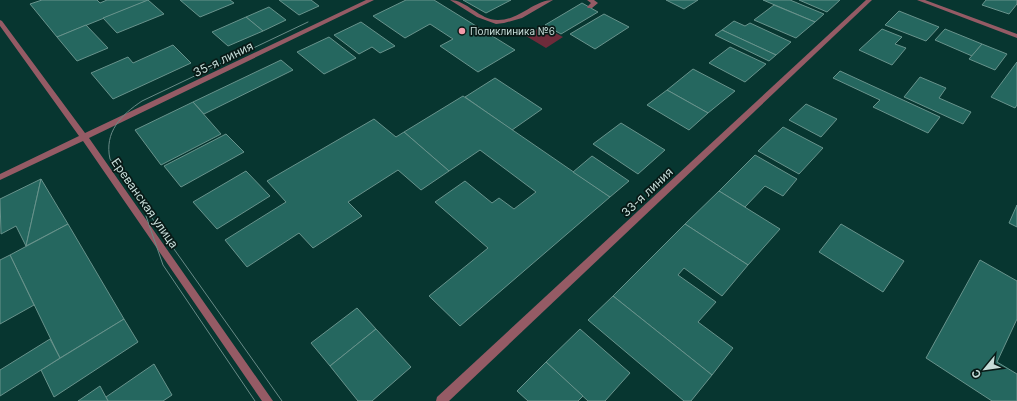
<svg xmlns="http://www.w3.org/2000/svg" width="1017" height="401" font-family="Inter,sans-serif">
<rect width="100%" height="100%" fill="#073630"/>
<path fill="#6d2b3a" d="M 542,26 L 563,37 L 546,48 L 526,36 Z"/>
<g fill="#25675f" stroke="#68938c">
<path d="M 42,0 L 97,0 L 100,3 L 107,0 L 149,0 L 57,37 L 30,4 Z"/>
<path d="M 148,0 L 164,14 L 117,33 L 103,18 Z"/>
<path d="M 180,0 L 230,0 L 234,3 L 200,17 Z"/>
<path d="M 279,0 L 311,0 L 319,6 L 299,15 Z"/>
<path d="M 406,0 L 434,0 L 515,50 L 478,72 L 440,46 L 453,39 L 430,24 L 405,38 L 373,16 Z"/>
<path d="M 463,0 L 511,0 L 486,13 Z"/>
<path d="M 666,0 L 698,0 L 684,9 Z"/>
<path d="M 763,0 L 790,0 L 824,14 L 815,22 Z"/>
<path d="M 799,0 L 840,0 L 827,12 Z"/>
<path d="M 986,0 L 1017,0 L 1017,4 L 1009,14 L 982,5 Z"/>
<path d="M 582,3 L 598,12 L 561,34 L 545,25 Z"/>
<path d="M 774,5 L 815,22 L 796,38 L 754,20 Z"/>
<path d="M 269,7 L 286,20 L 263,31 L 246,17 Z"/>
<path d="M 899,11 L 939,27 L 926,41 L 885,25 Z"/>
<path d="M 604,14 L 629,27 L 595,49 L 570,34 Z"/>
<path d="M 246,17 L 263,31 L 228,46 L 212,32 Z"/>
<path d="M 734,21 L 745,26 L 750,23 L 791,42 L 776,55 L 722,30 Z"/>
<path d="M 361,22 L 395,46 L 380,53 L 372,47 L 359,54 L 334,35 Z"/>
<path d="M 86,25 L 108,48 L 77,61 L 57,37 Z"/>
<path d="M 882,29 L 902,37 L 895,44 L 906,48 L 892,65 L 859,50 Z"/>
<path d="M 945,29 L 982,44 L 972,56 L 935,40 Z"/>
<path d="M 722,30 L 776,55 L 769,61 L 715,35 Z"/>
<path d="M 329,37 L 356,58 L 324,74 L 297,52 Z"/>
<path d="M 982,44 L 1007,54 L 995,70 L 969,59 Z"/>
<path d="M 173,45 L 191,63 L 113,99 L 91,73 L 128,57 L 133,63 Z"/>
<path d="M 730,47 L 766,64 L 745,82 L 709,63 Z"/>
<path d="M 281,60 L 293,70 L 204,114 L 193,102 Z"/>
<path d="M 1017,62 L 1017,105 L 1015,108 L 991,97 Z"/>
<path d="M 693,69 L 735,91 L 708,113 L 667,90 Z"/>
<path d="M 840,71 L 940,117 L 928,133 L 873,107 L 880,100 L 833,78 Z"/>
<path d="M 920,77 L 946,88 L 939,98 L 971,112 L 963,124 L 904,97 Z"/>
<path d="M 495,78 L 542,109 L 512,130 L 465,97 Z"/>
<path d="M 667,90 L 708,113 L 689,130 L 647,105 Z"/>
<path d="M 463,96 L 610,197 L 460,326 L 429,296 L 488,248 L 435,202 L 465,181 L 492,203 L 499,198 L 514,209 L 536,192 L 480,150 L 449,171 L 404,132 Z"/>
<path d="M 193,102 L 221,134 L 161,165 L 135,130 Z"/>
<path d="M 806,104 L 837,119 L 821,137 L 789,120 Z"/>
<path d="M 374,119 L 396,137 L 404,132 L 449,171 L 421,190 L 398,170 L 348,202 L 362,216 L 313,248 L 299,233 L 247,267 L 225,240 L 286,202 L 267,181 Z"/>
<path d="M 621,123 L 665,150 L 638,174 L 593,144 Z"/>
<path d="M 783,127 L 823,148 L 799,174 L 758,151 Z"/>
<path d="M 226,134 L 244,152 L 181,187 L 164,166 Z"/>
<path d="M 755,155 L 797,179 L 783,196 L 765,186 L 745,207 L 719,191 Z"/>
<path d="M 592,156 L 629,181 L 610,197 L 573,172 Z"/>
<path d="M 246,171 L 270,196 L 217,229 L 193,202 Z"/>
<path d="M 41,179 L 26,246 L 16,226 L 1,234 L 0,199 Z"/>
<path d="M 41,179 L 68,224 L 26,246 Z"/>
<path d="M 719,191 L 780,229 L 748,265 L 685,224 Z"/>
<path d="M 1017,205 L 1017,227 L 1009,223 Z"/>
<path d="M 68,224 L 124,319 L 60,358 L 10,255 Z"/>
<path d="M 685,224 L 748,265 L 722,296 L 684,268 L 678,275 L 716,302 L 698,322 L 733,348 L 712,375 L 613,296 Z"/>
<path d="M 841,224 L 904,261 L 883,292 L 819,252 Z"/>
<path d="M 10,255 L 34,305 L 0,324 L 0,260 Z"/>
<path d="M 980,260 L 1017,281 L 1017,319 L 997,362 L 1017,374 L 1017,401 L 992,401 L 926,358 Z"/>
<path d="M 613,296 L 712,375 L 691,401 L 684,401 L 588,320 Z"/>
<path d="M 357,308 L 376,329 L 330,366 L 311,343 Z"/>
<path d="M 124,319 L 138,342 L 54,397 L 41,370 Z"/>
<path d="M 376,329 L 411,367 L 372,401 L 358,401 L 330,366 Z"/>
<path d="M 580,329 L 630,373 L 605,401 L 588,401 L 546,362 Z"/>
<path d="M 50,339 L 60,358 L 0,396 L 0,370 Z"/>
<path d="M 546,362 L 583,396 L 578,401 L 528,401 L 517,391 Z"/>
<path d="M 154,364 L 172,395 L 163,401 L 108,401 L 106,397 Z"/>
<path d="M 100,386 L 108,401 L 78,401 Z"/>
</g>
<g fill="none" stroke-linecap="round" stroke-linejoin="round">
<g fill="#955b65" fill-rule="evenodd">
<path d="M 450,0 C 467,0 479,20 498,20 C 520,20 534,0 553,0 L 522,18 L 504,23 L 496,24 L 477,17 Z"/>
<path d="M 587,0 L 594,0 L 598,3 L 592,8 L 588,8 L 587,7 L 591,3 Z"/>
</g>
<g fill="#955b65" fill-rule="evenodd">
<path d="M 366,0 L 374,0 L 89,138 L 273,401 L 262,401 L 83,141 L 0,180 L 0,174 L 79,136 L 0,26 L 0,20 L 2,21 L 85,133 Z"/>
<path d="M 866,0 L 872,0 L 449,401 L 436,401 L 437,397 Z"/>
</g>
<path fill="#955b65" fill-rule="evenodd" d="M 917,0 L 925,0 L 1017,34 L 1017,38 Z"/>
<g stroke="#698b87" stroke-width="1">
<path d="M 146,216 L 163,265 L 255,401"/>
<path d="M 282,401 L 110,159 C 104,132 121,115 142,101 L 308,22"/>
</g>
</g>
<circle fill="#f39aa9" stroke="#081a17" stroke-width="1.5" cx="462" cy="31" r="4"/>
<g text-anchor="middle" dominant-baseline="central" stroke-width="3.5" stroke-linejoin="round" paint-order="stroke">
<g font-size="10" fill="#c6dcd8" stroke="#081a17" text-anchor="start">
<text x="470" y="31">Поликлиника №6</text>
</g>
<g font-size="12" fill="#c6dcd8" stroke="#081a17">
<text transform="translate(223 59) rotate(-26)">35-я линия</text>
<text transform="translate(647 192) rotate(-43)">33-я линия</text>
<text transform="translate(145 203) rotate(55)">Ереванская улица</text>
</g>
</g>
<g transform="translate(985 369) rotate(241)" stroke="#081a17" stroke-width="3" paint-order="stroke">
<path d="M0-3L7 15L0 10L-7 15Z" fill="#c6dcd8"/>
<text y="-6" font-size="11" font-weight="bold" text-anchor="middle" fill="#c6dcd8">С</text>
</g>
</svg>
